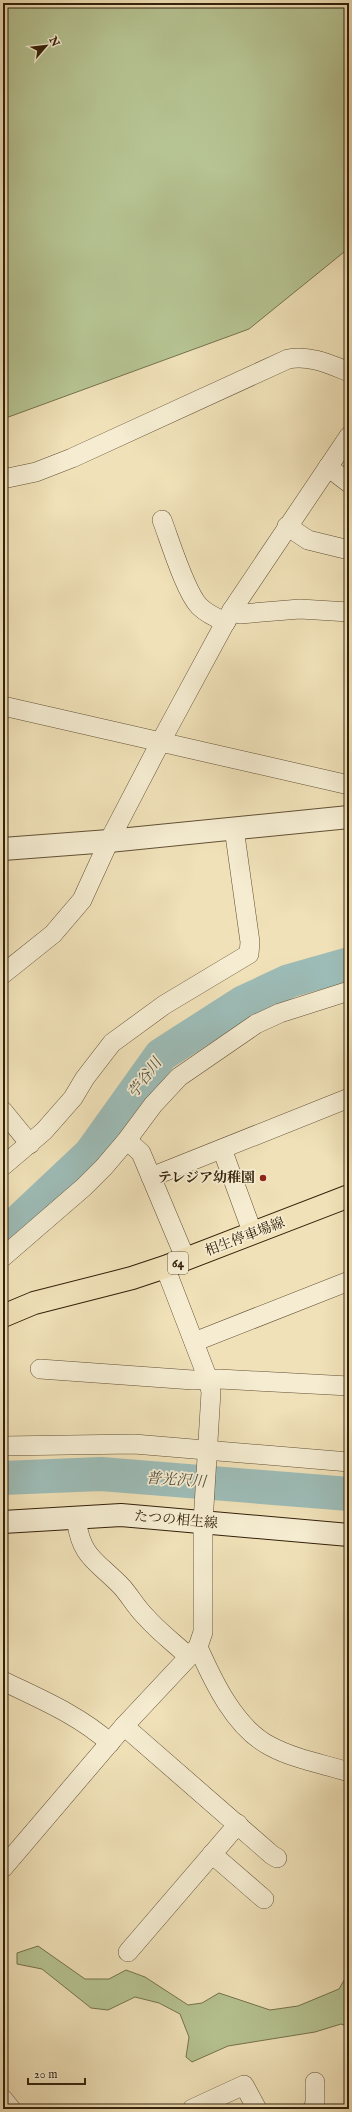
<svg xmlns="http://www.w3.org/2000/svg" width="352" height="2112" font-family="'IM FELL English','Noto Serif JP',serif">
<rect width="100%" height="100%" fill="#f0e1b8"/>
<filter id="stains"><feTurbulence type="fractalNoise" baseFrequency=".005" numOctaves="4"/><feColorMatrix values="0 0 0 0 .2 0 0 0 0 .09 0 0 0 0 .02 0 0 0 .5 -.17"/></filter>
<radialGradient id="worn" r=".72"><stop offset=".6" stop-color="#630" stop-opacity="0"/><stop offset="1" stop-color="#630" stop-opacity=".3"/></radialGradient>
<g fill="#b6c392" stroke="#74724e">
<path d="M 3,3 L 349,3 L 349,248 L 249,329 L 3,419 Z"/>
<path d="M 38,1946 L 85,1979 L 109,1979 L 126,1970 L 145,1977 L 188,2005 L 202,2003 L 219,1993 L 270,2010 L 298,2006 L 339,1989 L 349,1972 L 349,2027 L 341,2024 L 315,2032 L 228,2046 L 192,2062 L 186,2057 L 189,2037 L 180,2014 L 159,2003 L 135,1997 L 108,2010 L 91,2008 L 42,1969 L 17,1964 L 17,1953 Z"/>
</g>
<g fill="none" stroke-linecap="round" stroke-linejoin="round">
<g stroke="#9dbcb7" stroke-width="34">
<path d="M 3,1236 L 91,1153 L 161,1055 L 242,1003 L 289,981 L 349,964"/>
<path d="M 3,1478 L 101,1474 L 349,1494"/>
</g>
<defs>
<g id="minor">
<path d="M 328,467 L 349,483"/>
<path d="M 3,479 L 36,472 L 72,458 L 288,359 C 310,355 329,364 349,372"/>
<path d="M 162,520 C 170,541 185,591 199,606 C 207,614 216,618 226,622"/>
<path d="M 287,526 L 308,540 L 349,550"/>
<path d="M 232,610 L 240,614 L 300,609 L 349,612"/>
<path d="M 3,706 L 349,785"/>
<path d="M 3,974 L 53,934 L 82,900 L 109,841 L 160,743 L 232,610 L 349,436"/>
<path d="M 3,1111 L 30,1144"/>
<path d="M 127,1140 L 141,1153 L 186,1260"/>
<path d="M 222,1149 L 253,1234"/>
<path d="M 3,1166 L 44,1131 L 73,1098 L 85,1078 L 112,1043 L 164,1005 L 249,954 L 250,942 L 234,828"/>
<path d="M 151,1177 L 349,1098"/>
<path d="M 3,1257 L 84,1187 L 104,1167 L 127,1140 L 153,1105 L 179,1077 L 256,1024 L 280,1013 L 349,991"/>
<path d="M 194,1342 L 349,1281"/>
<path d="M 40,1369 L 193,1380 L 219,1379 L 349,1386"/>
<path d="M 3,1446 L 134,1444 L 349,1462"/>
<path d="M 76,1518 C 81,1558 96,1560 122,1587 C 130,1596 136,1607 145,1616 C 158,1631 174,1643 188,1656"/>
<path d="M 198,1647 C 213,1681 235,1728 270,1746 C 294,1759 323,1764 349,1772"/>
<path d="M 3,1681 C 40,1699 79,1715 110,1743"/>
<path d="M 124,1726 L 272,1855 L 277,1858"/>
<path d="M 212,1854 L 264,1899"/>
<path d="M 3,1868 L 124,1726 L 198,1647 L 203,1632 L 203,1523 L 211,1392 L 208,1379 L 165,1267"/>
<path d="M 128,1952 L 238,1824"/>
<path d="M 3,2099 L 11,2109"/>
<path d="M 192,2109 L 244,2085 L 257,2109"/>
<path d="M 313,2109 L 315,2103 L 315,2082"/>
</g>
<path id="tertiary" d="M 3,849 L 109,841 L 349,817"/>
<path id="secondary" d="M 3,1522 L 121,1515 L 349,1535"/>
<path id="primary" d="M 3,1316 L 34,1303 L 132,1278 L 165,1267 L 349,1196"/>
</defs>
<use href="#minor" stroke="#625035" stroke-width="20"/>
<use href="#tertiary" stroke="#625035" stroke-width="24"/>
<use href="#secondary" stroke="#332009" stroke-width="24"/>
<use href="#primary" stroke="#332009" stroke-width="24"/>
<use href="#minor" stroke="#f5ecd1" stroke-width="19"/>
<use href="#tertiary" stroke="#f5ecd1" stroke-width="22"/>
<use href="#secondary" stroke="#f5ecd1" stroke-width="22"/>
<use href="#primary" stroke="#f0e1b8" stroke-width="22"/>
</g>
<circle fill="#8f2418" stroke="#f5ecd1" stroke-width="1.5" cx="263" cy="1178" r="4"/>
<g text-anchor="middle" dominant-baseline="central" stroke-width="3.5" stroke-linejoin="round" paint-order="stroke">
<rect fill="#f5ecd1" stroke="#6d5d45" stroke-width="1" x="168" y="1252" width="20" height="22" rx="3"/>
<g font-size="13" font-weight="bold" fill="#332009">
<text x="178" y="1263">64</text>
</g>
<g font-size="14" font-weight="bold" fill="#332009" stroke="#f5ecd1" text-anchor="end">
<text x="255" y="1178">テレジア幼稚園</text>
</g>
<g font-size="14" fill="#332009" stroke="#f5ecd1">
<text transform="translate(245 1237) rotate(-21)">相生停車場線</text>
<text transform="translate(176 1520) rotate(5)">たつの相生線</text>
</g>
<g font-size="15" font-style="italic" fill="#534f3d" stroke="#f5ecd1">
<text transform="translate(145 1078) rotate(-53)">苧谷川</text>
<text transform="translate(176 1480) rotate(4)">普光沢川</text>
</g>
</g>
<rect width="352" height="2112" fill="none" stroke="#f0e1b8" stroke-width="16"/>
<rect x="4" y="4" width="344" height="2104" fill="none" stroke="#332009" stroke-width="2"/>
<rect x="8" y="8" width="336" height="2096" fill="none" stroke="#332009"/>
<g transform="translate(46 46) rotate(62)" stroke="#f5ecd1" stroke-width="3" paint-order="stroke">
<path d="M0-3L7 15L0 10L-7 15Z" fill="#332009"/>
<text y="-6" font-size="11" font-weight="bold" text-anchor="middle" fill="#332009">N</text>
</g>
<path d="M28 2078v6h57v-6" fill="none" stroke="#332009" stroke-width="2"/>
<text x="34" y="2078" font-size="12" fill="#332009" stroke="#f5ecd1" stroke-width="3" paint-order="stroke">20 m</text>
<rect width="100%" height="100%" filter="url(#stains)"/>
<rect width="100%" height="100%" fill="url(#worn)"/>
</svg>
